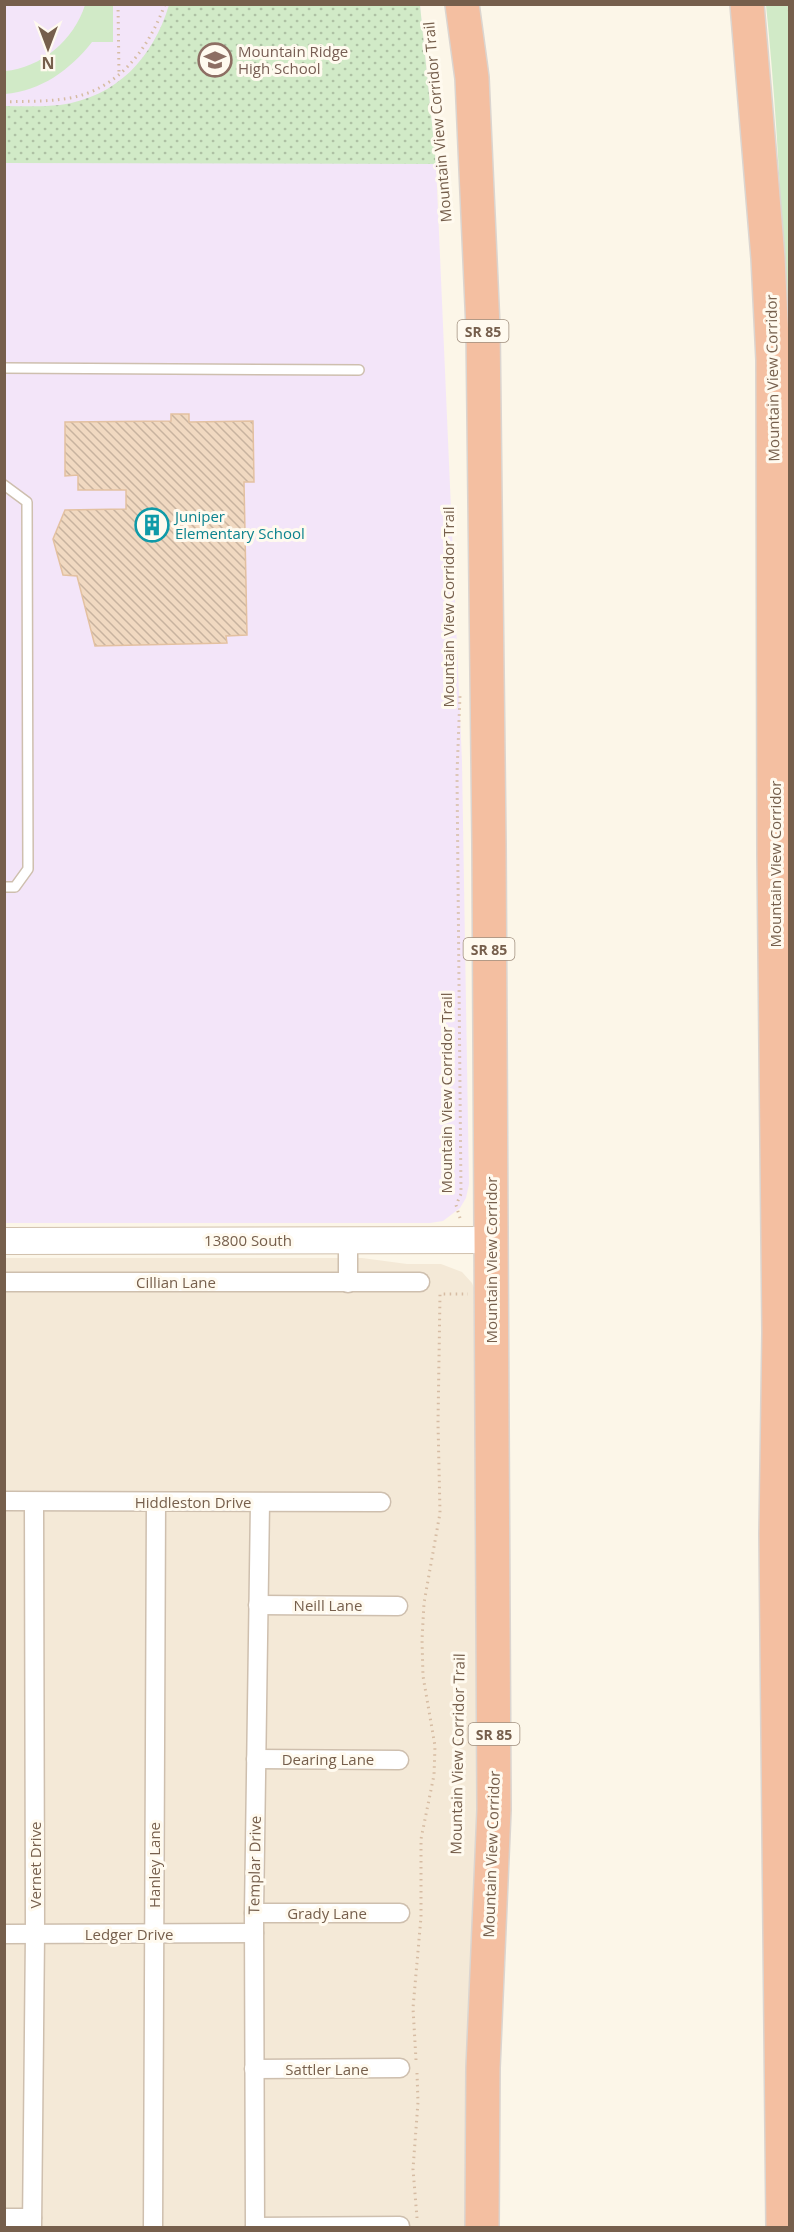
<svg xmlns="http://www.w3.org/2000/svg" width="794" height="2232" font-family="'Open Sans',sans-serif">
<defs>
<pattern id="grass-dots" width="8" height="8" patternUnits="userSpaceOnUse" patternTransform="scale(1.5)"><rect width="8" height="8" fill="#d1eac7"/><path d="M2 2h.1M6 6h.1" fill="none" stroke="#aec1a4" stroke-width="1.8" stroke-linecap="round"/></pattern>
<pattern id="building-back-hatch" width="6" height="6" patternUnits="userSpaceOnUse" patternTransform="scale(1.5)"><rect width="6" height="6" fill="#f1d9c1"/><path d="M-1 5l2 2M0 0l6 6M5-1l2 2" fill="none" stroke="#c8b39f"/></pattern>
</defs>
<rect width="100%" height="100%" fill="#fcf6e8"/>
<path fill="#f4e9d7" d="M 5,1258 L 362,1258 L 407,1264 L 441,1264 L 462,1272 L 472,1283 L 477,1295 L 478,1787 L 464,2227 L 5,2228 Z"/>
<path fill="#f3e5f9" d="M 5,5 L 420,5 L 436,164 L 462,762 L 469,1184 L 466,1198 L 460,1208 L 443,1221 L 430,1223 L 5,1223 Z"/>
<path fill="url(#grass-dots)" d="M 169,5 L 420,5 L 436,164 L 5,163 L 5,106 C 23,106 42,107 60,105 C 117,97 153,58 169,5 Z"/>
<g fill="#d1eac7">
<path d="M 85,5 L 113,5 L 113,42 L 92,42 C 70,70 41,91 5,94 L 5,71 C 41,68 74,40 85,5 Z"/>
<path d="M 766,5 L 790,5 L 789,776 C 787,519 792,260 766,5 Z"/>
</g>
<path fill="url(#building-back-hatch)" stroke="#e3c1a1" stroke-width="1.5" d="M 171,414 L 189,414 L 189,422 L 253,421 L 254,482 L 244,482 L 247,635 L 226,636 L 227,643 L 95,646 L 77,576 L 63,575 L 53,539 L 65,510 L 126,509 L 126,490 L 78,490 L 78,475 L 65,476 L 65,422 L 171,421 Z"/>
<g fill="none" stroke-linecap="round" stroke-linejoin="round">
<defs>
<g id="lane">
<path d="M 4,368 L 359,370"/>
<path d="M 4,485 L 27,502 L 28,869 L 15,887 L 4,887"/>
</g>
<g id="street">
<path d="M 4,1282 L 420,1282"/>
<path d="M 348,1283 L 348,1240"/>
<path d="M 4,1501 L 381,1502"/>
<path d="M 258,1605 L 398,1606"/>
<path d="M 256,1759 L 399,1760"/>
<path d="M 254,1913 L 400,1913"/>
<path d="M 4,1934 L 254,1933"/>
<path d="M 254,2069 L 400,2068"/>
<path d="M 4,2218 L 32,2218"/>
<path d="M 255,2227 L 400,2226"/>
<path d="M 32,2228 L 35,1934 L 34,1502"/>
<path d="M 153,2228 L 156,1502"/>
<path d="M 255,2228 L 254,1913 L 260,1503"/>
</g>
<path id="secondary" d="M 4,1241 L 491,1240"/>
<g id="highway">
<path d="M 462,4 L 472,78 L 483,328 L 489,844 L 494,1810 L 483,2068 L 482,2228"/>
<path d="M 747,4 L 768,258 L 773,360 L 774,855 L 779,1333 L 776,1534 L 783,2228"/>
</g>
</defs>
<use href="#lane" stroke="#cebfae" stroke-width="12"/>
<use href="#street" stroke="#cebfae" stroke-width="21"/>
<use href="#secondary" stroke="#d1c0ac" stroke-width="28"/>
<use href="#highway" stroke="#dbd5d0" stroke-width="36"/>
<g stroke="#d6bca3" stroke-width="3" stroke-dasharray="1.5 4.5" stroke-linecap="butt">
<path d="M 118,4 L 119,75"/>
<path d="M 789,4 L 790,21"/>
<path d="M 4,102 C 26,101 48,102 70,98 C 119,89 149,48 165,4"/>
<path d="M 460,1218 L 456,1205 L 461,1194 L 457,774 L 460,695"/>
<path d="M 416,2060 L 413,2008 L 421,1917 L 421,1839 L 434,1775 L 435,1746 L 423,1676 L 422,1640 L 424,1603 L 440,1513 L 438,1423 L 440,1294 L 468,1294"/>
<path d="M 417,2218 L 413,2169 L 418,2102 L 417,2073"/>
</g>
<use href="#lane" stroke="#fff" stroke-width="9"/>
<use href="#street" stroke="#fff" stroke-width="18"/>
<use href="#secondary" stroke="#fff" stroke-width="26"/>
<use href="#highway" stroke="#f4bfa1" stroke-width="33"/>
</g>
<defs>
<symbol id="school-ring" viewBox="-11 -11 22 22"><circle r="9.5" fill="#fffaef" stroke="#8d6e63" stroke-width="1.5"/><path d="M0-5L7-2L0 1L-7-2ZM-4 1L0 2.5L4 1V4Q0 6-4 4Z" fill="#8d6e63"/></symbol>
<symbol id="building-ring" viewBox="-11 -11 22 22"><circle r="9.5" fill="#fffaef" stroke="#0f9aa8" stroke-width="1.5"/><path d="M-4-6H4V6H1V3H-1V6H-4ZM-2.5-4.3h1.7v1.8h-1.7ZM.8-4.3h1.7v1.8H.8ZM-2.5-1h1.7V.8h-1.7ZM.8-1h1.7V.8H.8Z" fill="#0f9aa8"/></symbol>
</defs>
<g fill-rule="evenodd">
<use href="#school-ring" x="196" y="41" width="38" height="38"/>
<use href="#building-ring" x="133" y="506" width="38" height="38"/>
</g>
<g text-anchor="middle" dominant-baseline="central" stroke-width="6" stroke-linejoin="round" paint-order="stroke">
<g fill="#fffaef" stroke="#9f8e7d" stroke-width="1.5">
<rect x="457.5" y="320" width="51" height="22" rx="4.5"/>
<rect x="463.5" y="938" width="51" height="22" rx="4.5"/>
<rect x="468.5" y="1723" width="51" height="22" rx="4.5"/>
</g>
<g font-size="14" font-weight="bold" fill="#765f4c">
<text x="483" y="331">SR 85</text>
<text x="489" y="949">SR 85</text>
<text x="494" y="1734">SR 85</text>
</g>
<g font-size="15" fill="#785e54" stroke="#fffaef" text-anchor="start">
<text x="238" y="51">Mountain Ridge<tspan x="238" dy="17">High School</tspan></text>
</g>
<g font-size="15" fill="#765f4c" stroke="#fffaef">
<text transform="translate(437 122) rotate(-95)">Mountain View Corridor Trail</text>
<text transform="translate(772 378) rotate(-91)">Mountain View Corridor</text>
<text transform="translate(448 607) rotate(-90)">Mountain View Corridor Trail</text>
<text transform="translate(775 864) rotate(-90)">Mountain View Corridor</text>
<text transform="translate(446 1093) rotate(-90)">Mountain View Corridor Trail</text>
<text x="248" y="1240">13800 South</text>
<text transform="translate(491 1260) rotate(-90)">Mountain View Corridor</text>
<text x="176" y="1282">Cillian Lane</text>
<text x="193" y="1502">Hiddleston Drive</text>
<text x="328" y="1605">Neill Lane</text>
<text transform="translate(457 1754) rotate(-89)">Mountain View Corridor Trail</text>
<text x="328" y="1759">Dearing Lane</text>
<text transform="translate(491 1854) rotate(-88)">Mountain View Corridor</text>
<text transform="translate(35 1865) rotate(-90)">Vernet Drive</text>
<text transform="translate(154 1865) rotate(-90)">Hanley Lane</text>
<text transform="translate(254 1865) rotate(-89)">Templar Drive</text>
<text x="327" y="1913">Grady Lane</text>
<text x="129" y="1934">Ledger Drive</text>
<text x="327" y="2069">Sattler Lane</text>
</g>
<g font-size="15" fill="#0d838f" stroke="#fffaef" text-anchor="start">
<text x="175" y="516">Juniper<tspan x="175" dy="17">Elementary School</tspan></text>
</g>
</g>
<rect width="794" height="2232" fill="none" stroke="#765f4c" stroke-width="12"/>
<g transform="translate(48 48) rotate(180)" stroke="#fffaef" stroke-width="4.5" paint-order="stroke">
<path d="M0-4.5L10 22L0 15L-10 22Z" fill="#765f4c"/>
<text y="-9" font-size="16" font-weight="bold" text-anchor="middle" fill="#765f4c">N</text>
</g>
</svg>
